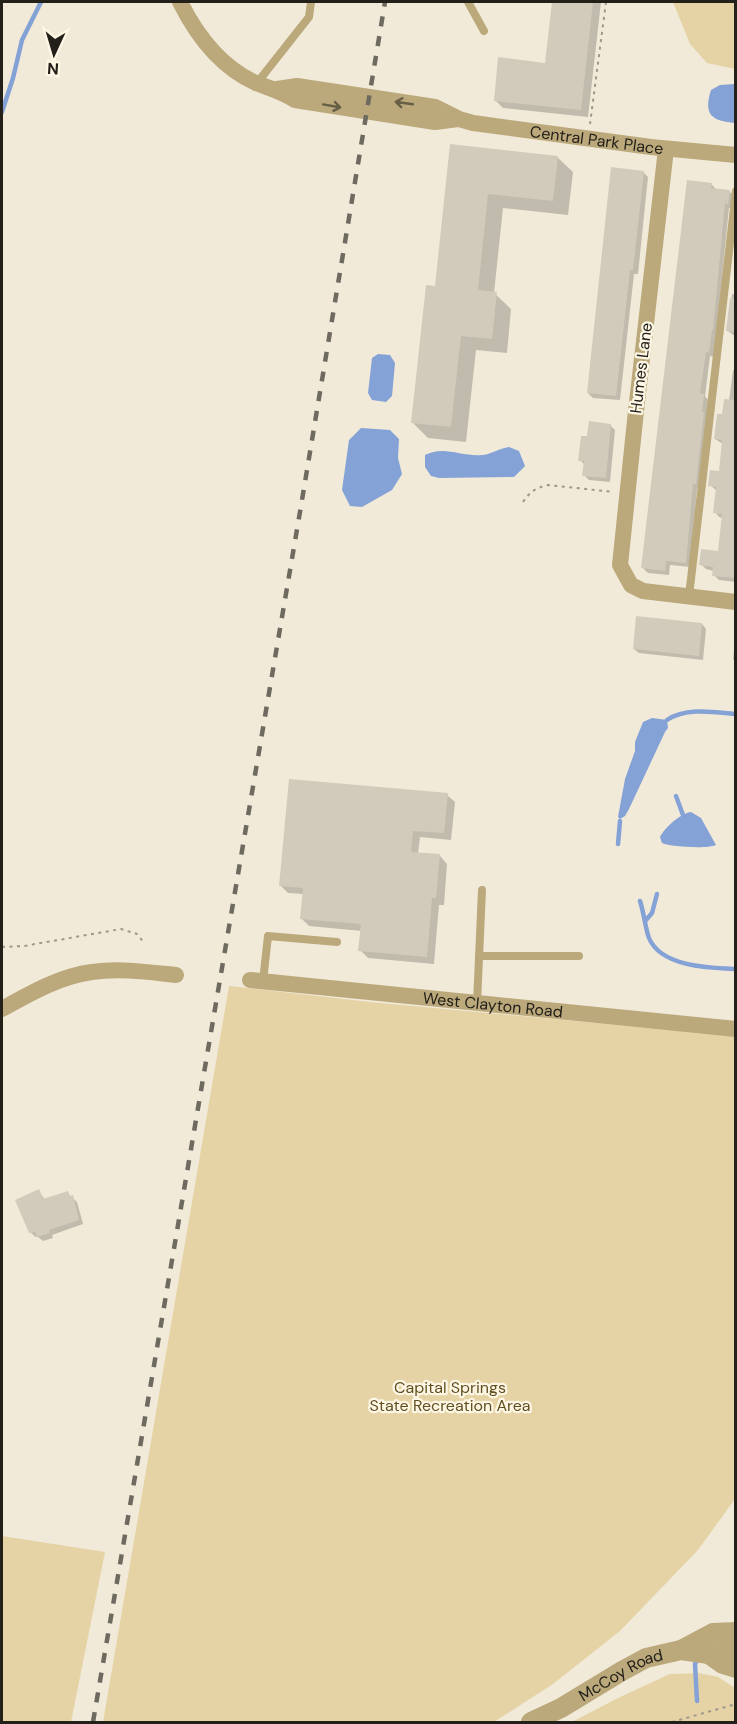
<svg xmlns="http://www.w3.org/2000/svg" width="737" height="1724" font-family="'DM Sans',sans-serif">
<rect width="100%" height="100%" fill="#f1ead9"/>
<g fill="#e5d3a5">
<path d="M 673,2 L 735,2 L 735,69 L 707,63 L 690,44 Z"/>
<path d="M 229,986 L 370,1002 L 735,1036 L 735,1499 L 698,1550 L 620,1631 L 553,1684 L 494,1722 L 103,1722 Z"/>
<path d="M 2,1536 L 105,1552 L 71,1722 L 2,1722 Z"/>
<path d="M 699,1673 L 718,1677 L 735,1688 L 735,1722 L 572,1722 L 618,1698 L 670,1674 Z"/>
</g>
<g fill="#84a2d6">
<path d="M 735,84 L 735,123 C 712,121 703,115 711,90 L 720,85 Z"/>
<path d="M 378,354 L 390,355 L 395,363 L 392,396 L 386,402 L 372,400 L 368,393 L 372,358 Z"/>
<path d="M 361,428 L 390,430 L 399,439 L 398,458 L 402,474 L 392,490 L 362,507 L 350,506 L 342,490 L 349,440 Z"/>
<path d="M 509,447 L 519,451 L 525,466 L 514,477 L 439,478 L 431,476 L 425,467 L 425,455 C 444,445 462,457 482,455 C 489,455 500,448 509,447 Z"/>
<path d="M 652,718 L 667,720 L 668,728 L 665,732 L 629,809 L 625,816 L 620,819 L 618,817 L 625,779 L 635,751 L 635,742 L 643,722 Z"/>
<path d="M 691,812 L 701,818 L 716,845 C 708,849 671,847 662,843 L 660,837 C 664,828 681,813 691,812 Z"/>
</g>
<g fill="#0003">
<path d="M 553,2 L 601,2 L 588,117 L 503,108 L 495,100 L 546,64 Z"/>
<path d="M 452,146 L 557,157 L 573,172 L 568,215 L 503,208 L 494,293 L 511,309 L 507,353 L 476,350 L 466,442 L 428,438 L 413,423 L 437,287 Z"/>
<path d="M 643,172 L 648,177 L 638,274 L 634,274 L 620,400 L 593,398 L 588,393 Z"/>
<path d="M 711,184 L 716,189 L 729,191 L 734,196 L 733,208 L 729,208 L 714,357 L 710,356 L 705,396 L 708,400 L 700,489 L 697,488 L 691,567 L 670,565 L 669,575 L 648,573 L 643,568 Z"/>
<path d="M 732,294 L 736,295 L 736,337 L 728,331 Z"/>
<path d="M 733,370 L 736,370 L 736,582 L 719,580 L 714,575 L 714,571 L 706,569 L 701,564 L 719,553 L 723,518 L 719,517 L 715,512 L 717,491 L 710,485 L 720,472 L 723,444 L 715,439 L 729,401 Z"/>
<path d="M 610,425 L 615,430 L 610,482 L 589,480 L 584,475 L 585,465 L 580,460 L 588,438 Z"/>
<path d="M 702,624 L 706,629 L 703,660 L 639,653 L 634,649 Z"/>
<path d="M 736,632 L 736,662 L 733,659 Z"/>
<path d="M 447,795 L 455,802 L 451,840 L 420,837 L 418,854 L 440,856 L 447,864 L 444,905 L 439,905 L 434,964 L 368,958 L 360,950 L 362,931 L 309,926 L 301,918 L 304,894 L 288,893 L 280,885 Z"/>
<path d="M 39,1191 L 45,1200 L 67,1193 L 77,1202 L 83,1224 L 52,1235 L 53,1238 L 43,1241 L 38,1237 L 36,1237 L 31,1233 Z"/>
</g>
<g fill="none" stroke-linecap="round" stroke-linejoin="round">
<g stroke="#84a2d6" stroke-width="4.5">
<path d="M 2,112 L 13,78 L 22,40 L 41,2"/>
<path d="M 667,720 C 686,707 714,712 736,714"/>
<path d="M 676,796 L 683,815"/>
<path d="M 618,844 L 620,821"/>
<path d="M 640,901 C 644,913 645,927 649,938 C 661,967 710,968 736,969"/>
<path d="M 646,920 L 652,913 L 657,894"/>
<path d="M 697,1701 L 695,1664 L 698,1658"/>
</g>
</g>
<g fill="#d2cbbb">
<path d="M 552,2 L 593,2 L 581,110 L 494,101 L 498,57 L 545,63 Z"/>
<path d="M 450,144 L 558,156 L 553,201 L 488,194 L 478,290 L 497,292 L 492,339 L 461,336 L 451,427 L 411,423 L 426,285 L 435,286 Z"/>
<path d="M 611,167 L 644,171 L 633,270 L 630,270 L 616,396 L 587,393 Z"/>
<path d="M 687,180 L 712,183 L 711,188 L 730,190 L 728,204 L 725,203 L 713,330 L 712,330 L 709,353 L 706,352 L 700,393 L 704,394 L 702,412 L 704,412 L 696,484 L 693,484 L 686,563 L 666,561 L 665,571 L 641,568 Z"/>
<path d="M 730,298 L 735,299 L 735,332 L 726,331 Z"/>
<path d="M 724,399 L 735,400 L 735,578 L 712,576 L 713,567 L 699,565 L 701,549 L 718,551 L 722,514 L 713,513 L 716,487 L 708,486 L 710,470 L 719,471 L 722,440 L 714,439 L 717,414 L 722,414 Z"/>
<path d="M 589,421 L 611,424 L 606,478 L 582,476 L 584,461 L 578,461 L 581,436 L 587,436 Z"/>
<path d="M 636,616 L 702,623 L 699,656 L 633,649 Z"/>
<path d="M 289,779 L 448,793 L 444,833 L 413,831 L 411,852 L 440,854 L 436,898 L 432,898 L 427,957 L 358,951 L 361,924 L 300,919 L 303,888 L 279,886 Z"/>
<path d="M 39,1189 L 43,1199 L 68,1191 L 70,1196 L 73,1195 L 79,1220 L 49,1230 L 50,1233 L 37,1237 L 35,1232 L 29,1233 L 15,1200 Z"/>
</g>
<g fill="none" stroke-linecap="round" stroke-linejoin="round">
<g stroke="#9e988c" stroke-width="2" stroke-dasharray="3 4.5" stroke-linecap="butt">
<path d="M 590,124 L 606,2"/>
<path d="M 523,502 C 530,492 535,488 548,485 L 614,492"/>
<path d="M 2,947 L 24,946 L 121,929 L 137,934 L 145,944"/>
<path d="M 672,1722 L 736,1704"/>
</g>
<g stroke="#bba97c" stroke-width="8">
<path d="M 468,2 L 484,31"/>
<path d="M 257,83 L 309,17 L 311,2"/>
<path d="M 689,596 L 736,191"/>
<path d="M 479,956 L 579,956"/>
<path d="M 263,981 L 268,936 L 337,942"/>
<path d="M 477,1003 L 482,890"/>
</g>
<g stroke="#bba97c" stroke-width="16">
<path d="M 180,2 C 197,36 220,67 256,83 C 271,89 281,91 295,100 L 435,122 L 458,119"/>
<path id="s1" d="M 277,89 L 297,86 L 435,107 L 459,119 L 473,123 L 651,147 L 736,155"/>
<path d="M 666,149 L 636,411 L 620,565 L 631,585 L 643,591 L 736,602"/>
<path id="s2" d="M 250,980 L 736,1029"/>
<path d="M 2,1009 C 29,994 60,976 92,972 C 120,968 148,972 176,975"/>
</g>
<g stroke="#bba97c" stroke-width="20">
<path d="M 681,1650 L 713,1633 L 736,1632"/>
<path d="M 709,1654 L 723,1664 L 736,1668"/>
<path id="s3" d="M 531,1722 L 561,1708 L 622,1671 L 646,1658 L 681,1650 L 709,1654 L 736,1649"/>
</g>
<path stroke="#6e6a60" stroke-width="4.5" stroke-dasharray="10 10" stroke-linecap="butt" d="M 93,1722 L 301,506 L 385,2"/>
</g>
<defs><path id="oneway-shaft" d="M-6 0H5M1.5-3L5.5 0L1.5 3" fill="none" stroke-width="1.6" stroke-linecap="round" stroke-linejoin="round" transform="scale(1.5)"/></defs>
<g stroke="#675e46">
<use href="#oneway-shaft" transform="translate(404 103) rotate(-172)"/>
<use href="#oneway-shaft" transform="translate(332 106) rotate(10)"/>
</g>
<g text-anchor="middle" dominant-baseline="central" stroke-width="4.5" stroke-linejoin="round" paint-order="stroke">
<g font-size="16" fill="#23201a" stroke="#fef7e6">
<text stroke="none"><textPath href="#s1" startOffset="326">Central Park Place</textPath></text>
<text transform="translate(641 368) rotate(-83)">Humes Lane</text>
<text stroke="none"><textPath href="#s2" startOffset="244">West Clayton Road</textPath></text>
<text stroke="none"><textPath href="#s3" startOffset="102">McCoy Road</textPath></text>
</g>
<g font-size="16" fill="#614f20" stroke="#fef7e6">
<text x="450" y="1387">Capital Springs<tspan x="450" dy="18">State Recreation Area</tspan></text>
</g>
</g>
<rect width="737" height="1724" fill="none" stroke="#23201a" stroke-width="6"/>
<g transform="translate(54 54) rotate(184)" stroke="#fef7e6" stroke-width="4.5" paint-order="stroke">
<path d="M0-4.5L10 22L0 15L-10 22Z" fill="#23201a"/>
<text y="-9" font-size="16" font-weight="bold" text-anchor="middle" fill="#23201a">N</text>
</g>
</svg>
